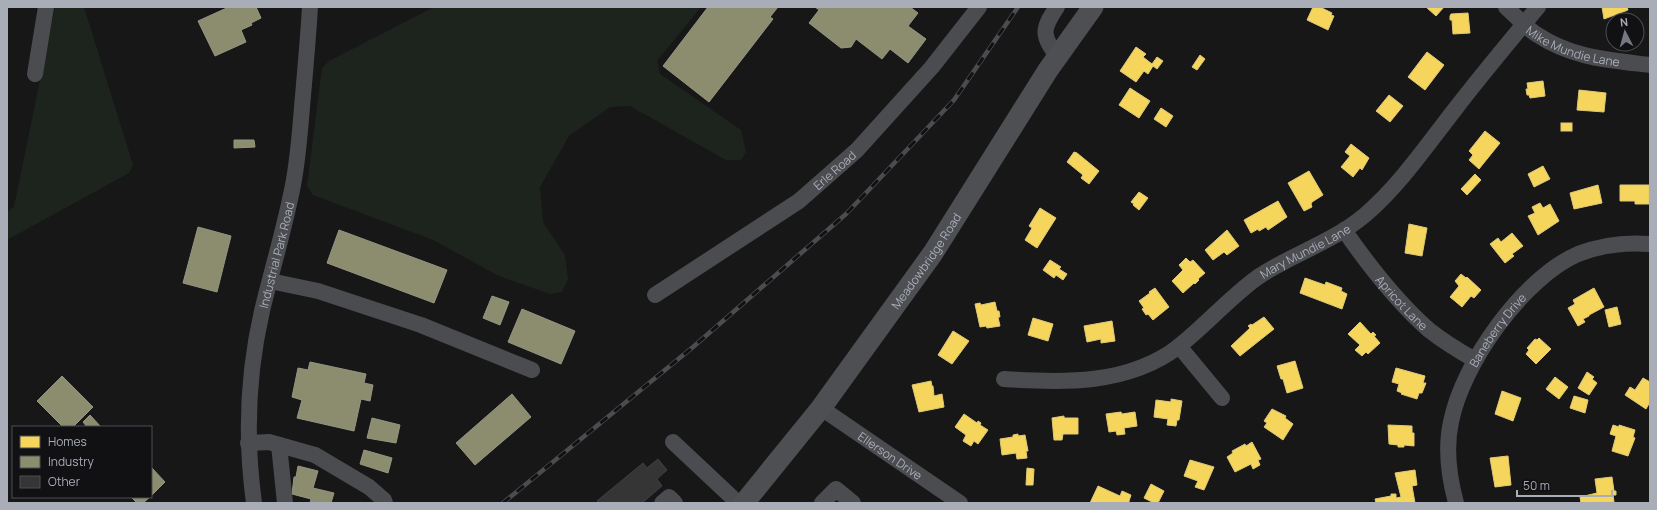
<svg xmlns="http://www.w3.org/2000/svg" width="1657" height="510" font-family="Manrope,sans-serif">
<rect width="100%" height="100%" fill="#171717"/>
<g fill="#1d241e">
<path d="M 55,7 L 84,7 L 133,165 L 129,173 L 7,240 L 7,212 L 14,207 Z"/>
<path d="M 434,7 L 701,7 L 657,61 L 660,74 L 741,130 L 746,152 L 741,160 L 726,160 L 630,106 L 610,107 L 569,136 L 540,187 L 543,222 L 565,255 L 568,279 L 562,292 L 550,294 L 499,276 L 433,240 L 313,195 L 307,186 L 322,68 L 329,61 Z"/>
</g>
<g fill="#f6d55c" stroke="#dfc978">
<path d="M 1313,7 L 1320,7 L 1332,13 L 1331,15 L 1334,16 L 1328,30 L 1307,20 Z"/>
<path d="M 1426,7 L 1444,7 L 1436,16 Z"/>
<path d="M 1602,7 L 1627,7 L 1628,10 L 1604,19 Z"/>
<path d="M 1468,13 L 1470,33 L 1453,34 L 1452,20 L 1450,20 L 1450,16 L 1451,14 Z"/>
<path d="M 1136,47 L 1146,54 L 1143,57 L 1152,64 L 1157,57 L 1163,61 L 1157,69 L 1153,66 L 1148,74 L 1144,71 L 1136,82 L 1120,71 Z"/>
<path d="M 1427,52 L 1444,65 L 1425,90 L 1408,77 Z"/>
<path d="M 1200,55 L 1205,59 L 1197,70 L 1192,67 Z"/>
<path d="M 1543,81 L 1545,96 L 1530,98 L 1529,95 L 1527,95 L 1526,89 L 1528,89 L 1527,83 Z"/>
<path d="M 1130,88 L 1150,101 L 1139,118 L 1119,105 Z"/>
<path d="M 1579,90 L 1606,93 L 1604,112 L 1577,110 Z"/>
<path d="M 1389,95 L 1403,106 L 1390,122 L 1376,111 Z"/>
<path d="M 1161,108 L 1173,116 L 1166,127 L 1154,119 Z"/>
<rect x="1561" y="123" width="11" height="8"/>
<path d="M 1485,131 L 1500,143 L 1479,169 L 1469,160 L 1473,155 L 1469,151 Z"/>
<path d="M 1351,144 L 1369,158 L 1362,170 L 1360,168 L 1353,177 L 1341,167 L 1350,156 L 1345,152 Z"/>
<path d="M 1074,152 L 1077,153 L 1099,171 L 1089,184 L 1081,178 L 1083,175 L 1067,162 Z"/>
<path d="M 1543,166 L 1550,179 L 1534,187 L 1528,174 Z"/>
<path d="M 1309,171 L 1323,195 L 1312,202 L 1311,204 L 1312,207 L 1304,211 L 1288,183 Z"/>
<path d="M 1475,174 L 1481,180 L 1467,195 L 1461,189 Z"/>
<path d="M 1598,185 L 1602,203 L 1574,209 L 1570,193 Z"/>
<path d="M 1620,185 L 1649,185 L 1649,204 L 1635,204 L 1635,201 L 1620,201 Z"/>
<path d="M 1139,192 L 1148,198 L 1139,210 L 1133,205 L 1134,204 L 1131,202 Z"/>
<path d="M 1278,201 L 1287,217 L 1268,230 L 1266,227 L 1259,231 L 1258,229 L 1251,233 L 1244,220 Z"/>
<path d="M 1540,203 L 1543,208 L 1550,204 L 1559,221 L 1538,235 L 1528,216 L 1535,213 L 1532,207 Z"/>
<path d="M 1040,208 L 1056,218 L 1037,248 L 1025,240 L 1032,228 L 1029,226 Z"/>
<path d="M 1409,224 L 1427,228 L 1422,256 L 1405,253 Z"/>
<path d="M 1227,230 L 1239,246 L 1227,255 L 1224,252 L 1213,260 L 1205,250 Z"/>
<path d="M 1512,233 L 1523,246 L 1512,254 L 1514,256 L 1505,263 L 1490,244 L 1498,238 L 1501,242 Z"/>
<path d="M 1186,258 L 1190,262 L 1193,260 L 1205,273 L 1198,279 L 1199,280 L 1195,284 L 1194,283 L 1183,293 L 1172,281 L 1183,270 L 1179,265 Z"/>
<path d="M 1050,260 L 1061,267 L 1059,269 L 1067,274 L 1063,280 L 1056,275 L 1054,278 L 1043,270 Z"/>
<path d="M 1461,274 L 1466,278 L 1467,277 L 1481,290 L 1474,298 L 1471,296 L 1462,307 L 1450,297 L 1459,286 L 1455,281 Z"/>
<path d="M 1305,278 L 1325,285 L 1326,282 L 1342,288 L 1341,291 L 1347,294 L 1342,309 L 1300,293 Z"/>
<path d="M 1155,288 L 1169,307 L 1153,320 L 1148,314 L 1146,315 L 1142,309 L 1144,308 L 1139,301 L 1150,293 L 1149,292 Z"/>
<path d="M 1594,288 L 1604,307 L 1589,315 L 1589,316 L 1583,319 L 1585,322 L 1578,326 L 1568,308 L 1575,304 L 1573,300 Z"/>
<path d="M 995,302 L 997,311 L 999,311 L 1000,317 L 998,317 L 1000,326 L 987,328 L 986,326 L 980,327 L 975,304 L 980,303 L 981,305 Z"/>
<path d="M 1617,307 L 1621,324 L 1609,327 L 1605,310 Z"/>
<path d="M 1264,317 L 1274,329 L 1240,356 L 1231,346 L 1250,328 L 1248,326 L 1251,324 L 1252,325 Z"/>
<path d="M 1033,318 L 1053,324 L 1048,341 L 1028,335 Z"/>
<path d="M 1112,321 L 1115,341 L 1101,343 L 1101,339 L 1087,342 L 1084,326 Z"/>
<path d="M 1360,322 L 1371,334 L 1373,332 L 1376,335 L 1374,336 L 1380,343 L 1368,354 L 1366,352 L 1362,356 L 1355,350 L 1360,345 L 1348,334 Z"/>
<path d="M 953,331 L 969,341 L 952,364 L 938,355 Z"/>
<path d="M 1539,338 L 1551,349 L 1536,364 L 1526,354 L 1529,350 L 1527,348 L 1535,339 L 1537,340 Z"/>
<path d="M 1295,361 L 1303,388 L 1287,393 L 1283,379 L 1281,379 L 1277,366 Z"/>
<path d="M 1396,368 L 1425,376 L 1423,383 L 1426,383 L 1422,393 L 1419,393 L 1417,399 L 1401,394 L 1402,393 L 1397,391 L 1399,384 L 1392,382 Z"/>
<path d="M 1587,372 L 1594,377 L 1592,379 L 1597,383 L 1589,395 L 1578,388 Z"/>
<path d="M 1555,377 L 1568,387 L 1559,399 L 1546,389 Z"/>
<path d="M 1643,378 L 1650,382 L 1650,402 L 1646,409 L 1625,395 L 1630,387 L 1635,390 Z"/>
<path d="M 931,381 L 932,386 L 933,386 L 934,396 L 942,394 L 944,407 L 919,412 L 912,385 Z"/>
<path d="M 1502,391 L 1521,398 L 1513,421 L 1495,414 Z"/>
<path d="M 1574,396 L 1588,400 L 1585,413 L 1570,408 Z"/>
<path d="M 1171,399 L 1182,401 L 1179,420 L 1177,420 L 1176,426 L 1167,425 L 1168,419 L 1154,417 L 1156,400 L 1171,402 Z"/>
<path d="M 1272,409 L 1286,416 L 1285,418 L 1293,424 L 1283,440 L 1264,427 L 1267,423 L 1264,421 Z"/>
<path d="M 1121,412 L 1122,414 L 1135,412 L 1137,426 L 1124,428 L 1125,434 L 1117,435 L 1116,431 L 1109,432 L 1106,414 Z"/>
<path d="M 964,414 L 977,423 L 978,421 L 981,423 L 980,425 L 988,430 L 978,444 L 974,441 L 971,446 L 963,441 L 966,435 L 955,427 Z"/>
<path d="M 1064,416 L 1064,418 L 1078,418 L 1078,434 L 1063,434 L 1062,440 L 1054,440 L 1052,418 Z"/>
<path d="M 1388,425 L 1412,426 L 1412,433 L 1414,433 L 1414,446 L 1404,445 L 1404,447 L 1398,447 L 1398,445 L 1389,444 Z"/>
<path d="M 1613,425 L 1619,427 L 1619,425 L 1635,430 L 1633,437 L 1635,438 L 1628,456 L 1612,451 L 1616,436 L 1610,434 Z"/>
<path d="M 1018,434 L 1018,436 L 1025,435 L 1028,451 L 1026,451 L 1027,458 L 1017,459 L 1016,453 L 1002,455 L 1000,439 L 1013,437 L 1013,435 Z"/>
<path d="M 1252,442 L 1261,459 L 1258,460 L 1260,465 L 1253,469 L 1251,464 L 1235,472 L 1227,457 L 1233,453 L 1232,451 L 1245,444 L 1246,446 Z"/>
<path d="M 1508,456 L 1511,485 L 1495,487 L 1490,458 Z"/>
<path d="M 1190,460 L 1214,467 L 1204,490 L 1195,487 L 1198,481 L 1184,476 Z"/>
<path d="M 1027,468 L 1034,469 L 1033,485 L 1026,485 Z"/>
<path d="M 1415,470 L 1417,485 L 1412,486 L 1415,503 L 1376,503 L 1375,499 L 1391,496 L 1391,494 L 1396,494 L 1396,498 L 1401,497 L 1395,473 Z"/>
<path d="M 1612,477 L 1614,491 L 1616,491 L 1616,495 L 1613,495 L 1614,502 L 1581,503 L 1580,497 L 1597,493 L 1595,479 Z"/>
<path d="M 1151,484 L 1164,491 L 1158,503 L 1154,503 L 1144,498 Z"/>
<path d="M 1098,486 L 1120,496 L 1122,491 L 1131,495 L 1129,501 L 1129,503 L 1090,503 Z"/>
</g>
<g fill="#8c8c6e" stroke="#949684">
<path d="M 229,7 L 256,7 L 261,18 L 251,23 L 252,25 L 241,30 L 246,42 L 215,56 L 198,21 Z"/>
<path d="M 708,7 L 778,7 L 770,17 L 773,19 L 709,102 L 663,66 Z"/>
<path d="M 815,7 L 910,7 L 918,13 L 908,26 L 926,39 L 908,63 L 890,49 L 882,59 L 856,39 L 851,47 L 841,48 L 809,23 L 819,10 Z"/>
<path d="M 234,140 L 254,140 L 255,147 L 234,148 Z"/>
<path d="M 198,227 L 231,236 L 217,292 L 183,283 Z"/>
<path d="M 339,230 L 447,270 L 434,303 L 327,263 Z"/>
<path d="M 492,296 L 509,302 L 500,325 L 483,318 Z"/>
<path d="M 522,309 L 575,331 L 561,364 L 508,342 Z"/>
<path d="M 310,362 L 366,374 L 364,383 L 373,385 L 370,401 L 361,399 L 354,431 L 297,418 L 302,400 L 292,397 L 298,368 L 308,370 Z"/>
<path d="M 62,376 L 93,407 L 73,427 L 63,427 L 37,401 Z"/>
<path d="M 512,394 L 531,417 L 475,465 L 456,443 Z"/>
<path d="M 90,415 L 101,427 L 87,427 L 83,422 Z"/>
<path d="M 372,418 L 400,425 L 396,443 L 367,438 Z"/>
<path d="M 364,450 L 392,458 L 388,473 L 360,464 Z"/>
<path d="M 298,466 L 318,471 L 313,488 L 334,493 L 331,503 L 310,503 L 311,499 L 292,494 L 294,477 L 296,477 Z"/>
<path d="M 151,467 L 165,482 L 151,496 Z"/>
<path d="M 131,497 L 150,497 L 143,503 L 137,503 Z"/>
</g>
<path fill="#353536" stroke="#3f4043" d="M 658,459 L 667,470 L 657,479 L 662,486 L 642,503 L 599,503 L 597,501 L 643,463 L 647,468 Z"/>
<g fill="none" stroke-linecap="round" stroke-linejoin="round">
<g stroke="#4b4c50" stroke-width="16">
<path d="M 1057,7 C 1042,29 1041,35 1058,57"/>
<path id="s1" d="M 1506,7 C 1516,16 1525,27 1536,34 C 1572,58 1608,60 1650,65"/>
<path d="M 35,74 L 46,7"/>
<path id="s2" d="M 1344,230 C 1369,266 1396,301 1429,330 C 1443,341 1459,351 1475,360"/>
<path d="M 270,281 L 318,291 L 421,325 L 532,370"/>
<path id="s3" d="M 655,295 L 799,201 L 857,150 L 932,67 L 979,7"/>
<path d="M 1179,346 L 1222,398"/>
<path id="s4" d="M 1004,379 C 1063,383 1128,385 1178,347 C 1206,325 1229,298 1258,277 C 1292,254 1333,242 1365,215 C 1400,185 1427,145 1456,108 C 1482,74 1510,41 1538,7"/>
<path id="s5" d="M 821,408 L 960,503"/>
<path d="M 673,442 L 738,503"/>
<path d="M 248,443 L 269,442 L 315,455 L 369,487 L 384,500 L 385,503"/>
<path d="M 279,445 L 285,503"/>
<path id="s6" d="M 254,503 C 245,437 247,376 262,311 C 272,269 285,227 293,185 C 298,159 300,133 302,107 C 305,73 308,40 310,7"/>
<path d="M 662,503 L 669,497 L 675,503"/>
<path d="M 822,503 L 836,489 L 853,503"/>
<path id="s7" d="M 1456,503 C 1449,477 1445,449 1451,422 C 1462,364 1523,278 1578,254 C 1601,245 1626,242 1650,244"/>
</g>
<path stroke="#4d4f52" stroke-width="21" id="s8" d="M 744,503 L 821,408 L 933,253 L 1048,70 L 1093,7"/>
<defs>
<path id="rail" d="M 503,503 L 693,347 L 846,214 L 954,100 L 1018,7"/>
</defs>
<use href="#rail" stroke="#4b4c4f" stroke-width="4.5"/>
<use href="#rail" stroke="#111113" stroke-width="3" stroke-dasharray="9" stroke-linecap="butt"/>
</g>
<g text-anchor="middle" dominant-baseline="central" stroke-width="4" stroke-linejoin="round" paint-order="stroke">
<g font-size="12" fill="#a8adb8" stroke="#111113">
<text stroke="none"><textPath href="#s1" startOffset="80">Mike Mundie Lane</textPath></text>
<text stroke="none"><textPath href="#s3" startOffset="219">Erle Road</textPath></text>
<text stroke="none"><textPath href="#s4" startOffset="341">Mary Mundie Lane</textPath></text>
<text stroke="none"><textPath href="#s6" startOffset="251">Industrial Park Road</textPath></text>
<text stroke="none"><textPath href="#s8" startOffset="303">Meadowbridge Road</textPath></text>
<text stroke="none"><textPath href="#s2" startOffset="93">Apricot Lane</textPath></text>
<text stroke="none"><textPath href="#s7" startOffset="186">Baneberry Drive</textPath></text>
<text stroke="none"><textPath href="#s5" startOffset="84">Ellerson Drive</textPath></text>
</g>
</g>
<rect width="1657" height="510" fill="none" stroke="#a8adb8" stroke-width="16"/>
<rect x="12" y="426" width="140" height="72" fill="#111113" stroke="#4d4f55"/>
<rect x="20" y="436" width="20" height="12" fill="#f6d55c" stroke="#4d4f55"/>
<text x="48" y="446" font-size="12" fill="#a8adb8">Homes</text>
<rect x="20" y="456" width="20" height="12" fill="#8c8c6e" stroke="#4d4f55"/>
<text x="48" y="466" font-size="12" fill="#a8adb8">Industry</text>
<rect x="20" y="476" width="20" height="12" fill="#353536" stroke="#4d4f55"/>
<text x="48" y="486" font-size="12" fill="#a8adb8">Other</text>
<g transform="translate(1625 32) rotate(354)"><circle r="19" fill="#111113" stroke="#4d4f55"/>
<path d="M0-3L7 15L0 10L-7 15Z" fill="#757880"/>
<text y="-6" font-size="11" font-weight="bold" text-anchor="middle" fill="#a8adb8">N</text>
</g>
<path d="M1517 490v6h95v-6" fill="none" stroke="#a8adb8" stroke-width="2"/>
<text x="1523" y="490" font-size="12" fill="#a8adb8" stroke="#111113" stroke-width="3" paint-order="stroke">50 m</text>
</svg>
